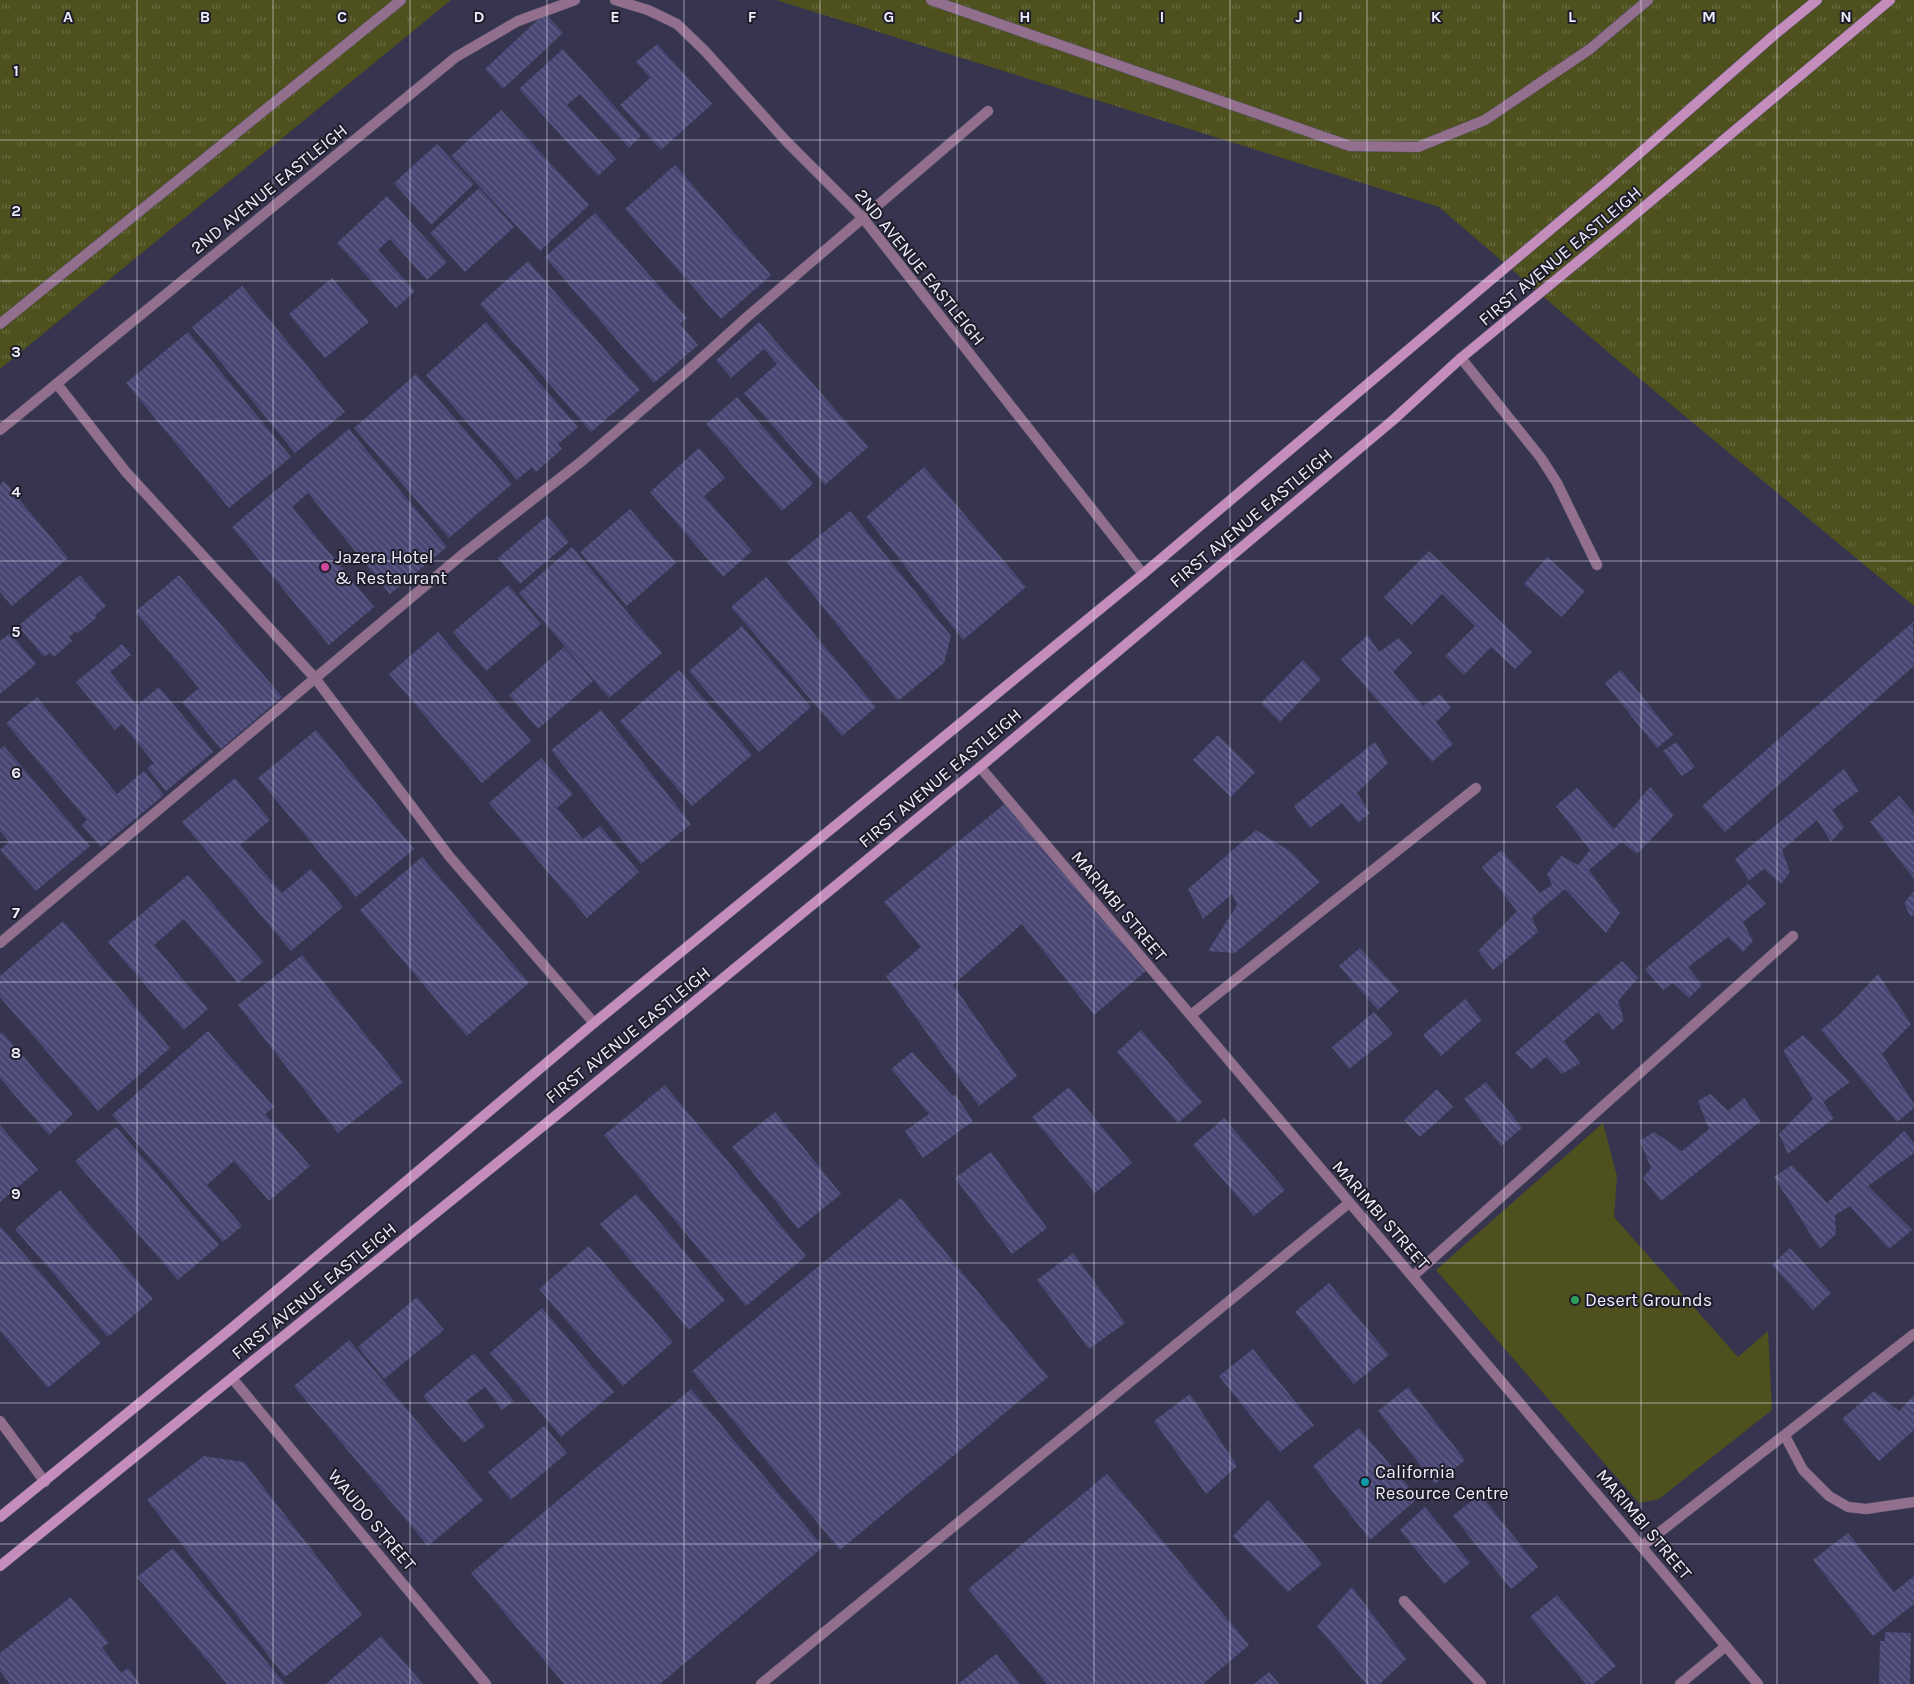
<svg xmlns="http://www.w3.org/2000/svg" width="1914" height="1684" font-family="Karla,sans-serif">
<defs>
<pattern id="grass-tufts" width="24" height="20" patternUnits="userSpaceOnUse" patternTransform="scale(1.25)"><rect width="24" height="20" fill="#4e511d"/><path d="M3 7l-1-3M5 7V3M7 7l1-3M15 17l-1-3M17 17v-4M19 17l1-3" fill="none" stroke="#686a3f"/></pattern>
<pattern id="building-back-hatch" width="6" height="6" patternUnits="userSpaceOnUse" patternTransform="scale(1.25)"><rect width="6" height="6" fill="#4a4674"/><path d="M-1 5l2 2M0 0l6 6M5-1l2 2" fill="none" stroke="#646189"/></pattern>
</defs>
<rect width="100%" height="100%" fill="#36344e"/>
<g fill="url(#grass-tufts)">
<path d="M 0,0 L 451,0 L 0,369 Z"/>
<path d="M 776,0 L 1914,0 L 1914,606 L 1616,359 L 1439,207 Z"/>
</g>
<path fill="#4e511d" d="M 1603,1123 L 1617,1176 L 1614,1217 L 1738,1357 L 1768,1331 L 1772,1410 L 1659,1499 L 1639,1503 L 1436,1270 Z"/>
<g fill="url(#building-back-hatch)">
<path d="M 545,13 L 563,33 L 503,89 L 485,69 Z"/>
<path d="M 657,44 L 712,104 L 661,150 L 620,105 L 650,78 L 636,62 Z"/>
<path d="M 563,49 L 641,136 L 629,148 L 580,94 L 567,105 L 616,159 L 598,176 L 519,89 Z"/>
<path d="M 501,110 L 589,205 L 540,251 L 451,156 Z"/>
<path d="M 437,144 L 474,184 L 431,225 L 394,183 Z"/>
<path d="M 675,165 L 771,275 L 721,319 L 625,209 Z"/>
<path d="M 479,188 L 514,227 L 465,272 L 430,233 Z"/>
<path d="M 387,196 L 447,262 L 427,280 L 390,239 L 378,250 L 415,291 L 396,308 L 337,243 Z"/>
<path d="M 595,213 L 687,318 L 680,324 L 698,345 L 654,383 L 545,257 Z"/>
<path d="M 528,261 L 640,390 L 591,432 L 480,304 Z"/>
<path d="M 332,278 L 369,322 L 325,358 L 289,314 Z"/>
<path d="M 242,286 L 345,412 L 295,453 L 192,327 Z"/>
<path d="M 486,322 L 578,427 L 558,444 L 562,449 L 536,472 L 532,467 L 517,480 L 426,375 Z"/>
<path d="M 759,322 L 868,447 L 825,485 L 744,393 L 777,364 L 764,349 L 731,378 L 716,360 Z"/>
<path d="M 188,332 L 291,457 L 229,508 L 126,383 Z"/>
<path d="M 416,374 L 512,484 L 449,538 L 354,428 Z"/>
<path d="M 737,397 L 813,484 L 782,511 L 706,424 Z"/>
<path d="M 349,429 L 447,547 L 390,594 L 308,493 L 292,507 L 374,607 L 329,645 L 232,527 Z"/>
<path d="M 699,448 L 725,478 L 704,496 L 752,551 L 723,577 L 650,492 Z"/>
<path d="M 924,467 L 1026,587 L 963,640 L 866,517 Z"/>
<path d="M 4,481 L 68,558 L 12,606 L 0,592 L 0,485 Z"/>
<path d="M 630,509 L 676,563 L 627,606 L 580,552 Z"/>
<path d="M 850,511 L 951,636 L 944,663 L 898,701 L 787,562 Z"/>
<path d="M 547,516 L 569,542 L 520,584 L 498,558 Z"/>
<path d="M 572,547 L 662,653 L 609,698 L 519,593 Z"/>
<path d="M 1429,551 L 1532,652 L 1515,669 L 1491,647 L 1464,675 L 1445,656 L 1475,626 L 1442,594 L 1412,625 L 1384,597 Z"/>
<path d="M 1547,557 L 1585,591 L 1562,617 L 1524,584 Z"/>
<path d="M 80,575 L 106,606 L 95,615 L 97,617 L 78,633 L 76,631 L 69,637 L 72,641 L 54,657 L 50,653 L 44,657 L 18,626 Z"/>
<path d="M 179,575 L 282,697 L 221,749 L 182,702 L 199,688 L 135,612 Z"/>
<path d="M 766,577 L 876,707 L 842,736 L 731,607 Z"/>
<path d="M 508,585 L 541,624 L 486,671 L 453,632 Z"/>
<path d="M 1913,622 L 1914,666 L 1725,832 L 1702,806 Z"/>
<path d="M 742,626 L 811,707 L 759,752 L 689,671 Z"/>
<path d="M 438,632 L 531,741 L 482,783 L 389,674 Z"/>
<path d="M 10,633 L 36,664 L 0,694 L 0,641 Z"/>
<path d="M 1368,635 L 1379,652 L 1399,638 L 1412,653 L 1393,672 L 1423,706 L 1440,694 L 1451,708 L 1436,722 L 1453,744 L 1432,762 L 1341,659 Z"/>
<path d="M 122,644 L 131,655 L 110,672 L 137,705 L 159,687 L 213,752 L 166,791 L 147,768 L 154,763 L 122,724 L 115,730 L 76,682 Z"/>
<path d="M 564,647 L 593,681 L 538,729 L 509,695 Z"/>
<path d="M 1303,660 L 1321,679 L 1280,722 L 1261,703 Z"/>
<path d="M 679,670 L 752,755 L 692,806 L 620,721 Z"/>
<path d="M 1621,670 L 1673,735 L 1657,748 L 1605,683 Z"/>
<path d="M 37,697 L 117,794 L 144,771 L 164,795 L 101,847 L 82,825 L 87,820 L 6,723 Z"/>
<path d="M 601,710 L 691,824 L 641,864 L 551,750 Z"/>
<path d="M 316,730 L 414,849 L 356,897 L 258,778 Z"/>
<path d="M 1218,735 L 1255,772 L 1231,797 L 1193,760 Z"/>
<path d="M 1375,742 L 1388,763 L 1357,793 L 1370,813 L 1358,823 L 1342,803 L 1310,828 L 1294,806 Z"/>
<path d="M 1676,742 L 1695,767 L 1682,776 L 1663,751 Z"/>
<path d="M 4,746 L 90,846 L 36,891 L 0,850 L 9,842 L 0,831 L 0,749 Z"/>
<path d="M 541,758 L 573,794 L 557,808 L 583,839 L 600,826 L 639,872 L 587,918 L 489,803 Z"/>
<path d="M 1844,769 L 1859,791 L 1832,810 L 1844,827 L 1831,842 L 1817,820 L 1782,850 L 1790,872 L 1781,884 L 1764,869 L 1749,880 L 1735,859 Z"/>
<path d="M 235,778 L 270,820 L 240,845 L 282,893 L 311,869 L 343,907 L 291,951 L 182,822 Z"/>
<path d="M 1650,787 L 1674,815 L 1637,854 L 1622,842 L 1589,870 L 1620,913 L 1606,933 L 1565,889 L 1532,917 L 1538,932 L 1493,970 L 1478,951 L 1517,911 L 1482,867 L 1501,850 L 1540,893 L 1552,885 L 1547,874 L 1561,856 L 1578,865 L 1590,850 L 1556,806 L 1577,788 L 1614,829 Z"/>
<path d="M 1899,796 L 1914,813 L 1914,879 L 1870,822 Z"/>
<path d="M 1007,802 L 1146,971 L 1094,1015 L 1022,924 L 953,985 L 1017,1076 L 979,1106 L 886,976 L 921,947 L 884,902 Z"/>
<path d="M 1256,830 L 1291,852 L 1320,882 L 1235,953 L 1208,951 L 1237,905 L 1232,894 L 1203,919 L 1188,889 Z"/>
<path d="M 422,857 L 529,983 L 467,1036 L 360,910 Z"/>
<path d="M 188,875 L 263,962 L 238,983 L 184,919 L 154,945 L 208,1009 L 184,1030 L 108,942 Z"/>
<path d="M 1748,884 L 1766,904 L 1743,922 L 1753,941 L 1743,952 L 1728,937 L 1688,967 L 1702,985 L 1689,998 L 1673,983 L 1663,990 L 1645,969 Z"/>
<path d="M 1914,891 L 1914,914 L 1911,917 L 1904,903 Z"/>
<path d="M 63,921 L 170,1048 L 98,1111 L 0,997 L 0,976 Z"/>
<path d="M 1360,948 L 1399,991 L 1378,1010 L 1339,966 Z"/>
<path d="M 302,955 L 403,1082 L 338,1133 L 238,1005 Z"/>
<path d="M 1622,961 L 1638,978 L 1618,1001 L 1624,1020 L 1613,1030 L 1598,1012 L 1564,1041 L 1580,1063 L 1562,1074 L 1546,1057 L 1532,1069 L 1515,1053 Z"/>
<path d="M 1878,974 L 1911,1024 L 1882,1054 L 1914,1104 L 1914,1108 L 1897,1122 L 1821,1030 L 1840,1014 Z"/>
<path d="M 1465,999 L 1482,1020 L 1441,1056 L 1423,1035 Z"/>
<path d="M 1374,1012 L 1393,1034 L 1349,1069 L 1332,1047 Z"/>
<path d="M 1141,1030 L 1202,1102 L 1178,1123 L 1117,1052 Z"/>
<path d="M 208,1031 L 274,1107 L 265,1114 L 310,1166 L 269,1201 L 234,1161 L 207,1185 L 242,1226 L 223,1242 L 112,1115 Z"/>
<path d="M 2,1032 L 73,1114 L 49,1135 L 0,1078 L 0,1034 Z"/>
<path d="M 1803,1035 L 1850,1082 L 1823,1102 L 1834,1118 L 1788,1154 L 1779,1134 L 1813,1099 L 1783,1051 Z"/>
<path d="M 912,1052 L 953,1096 L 955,1094 L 973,1121 L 923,1158 L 905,1131 L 929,1114 L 891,1069 Z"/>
<path d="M 1486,1082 L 1522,1128 L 1501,1146 L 1464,1099 Z"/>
<path d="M 665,1085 L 806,1256 L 746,1306 L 604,1135 Z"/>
<path d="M 1069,1087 L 1132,1163 L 1095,1193 L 1032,1117 Z"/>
<path d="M 1437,1089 L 1453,1107 L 1420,1137 L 1404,1120 Z"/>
<path d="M 1710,1094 L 1728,1111 L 1744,1098 L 1761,1121 L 1661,1201 L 1643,1178 L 1651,1168 L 1640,1141 L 1654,1132 L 1682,1151 L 1709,1129 L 1698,1101 Z"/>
<path d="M 775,1112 L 841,1194 L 798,1229 L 732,1147 Z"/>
<path d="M 1224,1118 L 1285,1190 L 1254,1216 L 1193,1145 Z"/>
<path d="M 0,1125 L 38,1170 L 0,1202 Z"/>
<path d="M 116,1127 L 219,1245 L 178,1280 L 75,1161 Z"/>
<path d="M 1904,1131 L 1914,1143 L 1914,1153 L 1868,1186 L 1912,1230 L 1889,1249 L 1850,1206 L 1835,1215 L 1836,1234 L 1820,1249 L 1774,1177 L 1792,1165 L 1827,1203 Z"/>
<path d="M 991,1152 L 1047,1228 L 1012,1254 L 955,1178 Z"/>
<path d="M 60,1190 L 153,1299 L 108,1337 L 15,1229 Z"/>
<path d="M 636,1194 L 725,1300 L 689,1330 L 600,1224 Z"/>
<path d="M 901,1198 L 1048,1377 L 840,1550 L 692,1371 Z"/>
<path d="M 0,1226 L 101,1343 L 48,1388 L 0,1331 Z"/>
<path d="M 589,1246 L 673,1342 L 623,1386 L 539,1289 Z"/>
<path d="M 1790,1248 L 1831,1293 L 1813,1310 L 1772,1265 Z"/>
<path d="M 1073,1253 L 1125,1323 L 1089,1349 L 1037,1280 Z"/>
<path d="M 1329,1283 L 1389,1355 L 1354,1384 L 1295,1312 Z"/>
<path d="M 417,1297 L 444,1330 L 384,1379 L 358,1347 Z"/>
<path d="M 542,1308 L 614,1392 L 561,1437 L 490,1353 Z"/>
<path d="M 349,1340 L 483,1500 L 428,1546 L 294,1386 Z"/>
<path d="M 1253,1349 L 1314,1425 L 1280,1452 L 1219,1376 Z"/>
<path d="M 474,1353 L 514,1401 L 502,1410 L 485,1387 L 466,1401 L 485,1426 L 464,1443 L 423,1396 Z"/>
<path d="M 1408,1387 L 1465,1460 L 1435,1484 L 1378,1411 Z"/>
<path d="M 691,1389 L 823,1547 L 660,1684 L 564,1684 L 471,1573 Z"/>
<path d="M 1874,1391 L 1899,1411 L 1914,1395 L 1914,1430 L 1879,1461 L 1842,1419 Z"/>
<path d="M 1190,1394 L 1237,1466 L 1206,1494 L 1154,1421 Z"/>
<path d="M 544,1426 L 567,1453 L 511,1500 L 488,1472 Z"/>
<path d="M 1359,1428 L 1418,1498 L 1370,1540 L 1313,1466 Z"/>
<path d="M 204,1456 L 244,1462 L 362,1615 L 285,1677 L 147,1500 Z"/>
<path d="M 1107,1474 L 1249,1645 L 1203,1684 L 1047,1684 L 968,1589 Z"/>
<path d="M 1480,1494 L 1538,1567 L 1511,1589 L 1453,1516 Z"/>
<path d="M 1268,1500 L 1322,1564 L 1288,1592 L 1233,1536 Z"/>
<path d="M 1425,1507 L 1470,1563 L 1444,1584 L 1400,1530 Z"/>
<path d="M 1848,1533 L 1894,1592 L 1914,1576 L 1914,1604 L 1873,1636 L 1813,1560 Z"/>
<path d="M 173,1548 L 285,1684 L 227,1684 L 137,1577 Z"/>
<path d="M 1352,1587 L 1406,1659 L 1380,1684 L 1366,1684 L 1317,1626 Z"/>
<path d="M 1557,1595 L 1616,1666 L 1593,1684 L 1586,1684 L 1530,1617 Z"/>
<path d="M 71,1597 L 109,1643 L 102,1647 L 121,1673 L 128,1668 L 140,1684 L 10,1684 L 0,1671 L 0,1653 Z"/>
<path d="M 1885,1632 L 1911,1633 L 1910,1684 L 1879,1684 L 1880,1641 L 1885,1641 Z"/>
<path d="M 381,1636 L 423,1684 L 326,1684 Z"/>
<path d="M 996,1654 L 1020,1684 L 958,1684 Z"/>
<path d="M 1269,1672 L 1279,1684 L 1254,1684 Z"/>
</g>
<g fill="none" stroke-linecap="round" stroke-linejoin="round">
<defs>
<g id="service">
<path d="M 931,0 L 1350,146 L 1418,147 L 1485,120 L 1590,49 L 1648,0"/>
<path d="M 0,324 L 401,0"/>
<path d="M 1461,358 L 1541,458 L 1557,483 L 1597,565"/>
<path d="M 57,384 L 126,472 L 315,678 L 449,856 L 594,1023"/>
<path d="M 0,943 L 463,554 L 582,461 L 685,373 L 747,317 L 988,111"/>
<path d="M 1191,1015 L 1476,788"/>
<path d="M 1413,1276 L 1793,936"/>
<path d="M 0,1421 L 45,1482"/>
<path d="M 1785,1436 L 1803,1470 L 1829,1496 L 1848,1507 L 1866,1509 L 1914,1502"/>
<path d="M 1642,1546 L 1914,1334"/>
<path d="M 1404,1601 L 1481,1684"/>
<path d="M 761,1684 L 1349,1203"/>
<path d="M 1680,1684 L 1726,1646"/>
</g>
<g id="minor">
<path d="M 980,767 L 1758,1684"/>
<path d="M 232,1378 L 486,1684"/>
</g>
<g id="tertiary">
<path d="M 615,0 L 648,10 L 677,24 L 705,51 L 786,141 L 863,218 L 1143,574"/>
<path d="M 0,430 L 456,57 L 518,21 L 575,0"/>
</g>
<g id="secondary">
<path d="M 0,1517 L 232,1328 L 594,1023 L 1143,574 L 1608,181 L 1773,36 L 1817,0"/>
<path d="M 0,1566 L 559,1113 L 980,767 L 1392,421 L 1461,358 L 1614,232 L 1890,0"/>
</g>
</defs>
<use href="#service" stroke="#53526a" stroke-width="11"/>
<use href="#minor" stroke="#53526a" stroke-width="11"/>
<use href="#tertiary" stroke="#53526a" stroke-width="11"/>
<use href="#secondary" stroke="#53526a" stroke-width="11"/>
<use href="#service" stroke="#926f8c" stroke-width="10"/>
<use href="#minor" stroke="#926f8c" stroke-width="10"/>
<use href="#tertiary" stroke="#926f8c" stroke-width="10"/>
<use href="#secondary" stroke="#c58dbb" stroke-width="10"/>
</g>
<path fill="none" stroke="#ededfd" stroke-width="1" stroke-opacity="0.55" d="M 137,0 L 137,1684M 273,0 L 273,1684M 410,0 L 410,1684M 547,0 L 547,1684M 684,0 L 684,1684M 820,0 L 820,1684M 957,0 L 957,1684M 1094,0 L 1094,1684M 1230,0 L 1230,1684M 1367,0 L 1367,1684M 1504,0 L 1504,1684M 1641,0 L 1641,1684M 1777,0 L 1777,1684M 0,140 L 1914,140M 0,281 L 1914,281M 0,421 L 1914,421M 0,561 L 1914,561M 0,702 L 1914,702M 0,842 L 1914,842M 0,982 L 1914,982M 0,1123 L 1914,1123M 0,1263 L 1914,1263M 0,1403 L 1914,1403M 0,1544 L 1914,1544"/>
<circle fill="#d1479c" stroke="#1e1d29" stroke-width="2" cx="325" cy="567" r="5"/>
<circle fill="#2e9e5b" stroke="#1e1d29" stroke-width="2" cx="1575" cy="1300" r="5"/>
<circle fill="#0f9aa8" stroke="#1e1d29" stroke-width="2" cx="1365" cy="1482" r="5"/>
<g text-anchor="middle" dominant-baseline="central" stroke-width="4" stroke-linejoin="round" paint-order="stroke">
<g font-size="18" fill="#ededfd" stroke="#1e1d29">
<text transform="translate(269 189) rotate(-39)">2ND AVENUE EASTLEIGH</text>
<text transform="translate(1560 256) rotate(-40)">FIRST AVENUE EASTLEIGH</text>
<text transform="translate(920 267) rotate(51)">2ND AVENUE EASTLEIGH</text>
<text transform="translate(1251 518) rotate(-40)">FIRST AVENUE EASTLEIGH</text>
<text transform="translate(940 778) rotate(-40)">FIRST AVENUE EASTLEIGH</text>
<text transform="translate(1119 906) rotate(50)">MARIMBI STREET</text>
<text transform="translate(628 1035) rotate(-39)">FIRST AVENUE EASTLEIGH</text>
<text transform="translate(1381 1215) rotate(49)">MARIMBI STREET</text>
<text transform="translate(314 1291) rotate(-39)">FIRST AVENUE EASTLEIGH</text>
<text transform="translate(372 1520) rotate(50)">WAUDO STREET</text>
<text transform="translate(1644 1524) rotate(50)">MARIMBI STREET</text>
</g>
<g font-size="18" fill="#ededfd" stroke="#1e1d29" text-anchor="start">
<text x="335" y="557">Jazera Hotel<tspan x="335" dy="21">&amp; Restaurant</tspan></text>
<text x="1585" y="1300">Desert Grounds</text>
<text x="1375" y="1472">California<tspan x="1375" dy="21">Resource Centre</tspan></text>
</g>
</g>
<g font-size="16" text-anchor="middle" font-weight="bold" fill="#ededfd" stroke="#1e1d29" stroke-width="4" stroke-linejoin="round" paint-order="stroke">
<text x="68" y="22">A</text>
<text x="205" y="22">B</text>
<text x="342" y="22">C</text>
<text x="479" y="22">D</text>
<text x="615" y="22">E</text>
<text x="752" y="22">F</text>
<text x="889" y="22">G</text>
<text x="1025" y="22">H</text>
<text x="1162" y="22">I</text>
<text x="1299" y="22">J</text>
<text x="1436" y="22">K</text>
<text x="1572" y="22">L</text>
<text x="1709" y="22">M</text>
<text x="1846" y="22">N</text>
<text x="16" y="76">1</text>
<text x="16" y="216">2</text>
<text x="16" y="357">3</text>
<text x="16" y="497">4</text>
<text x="16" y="637">5</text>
<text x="16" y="778">6</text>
<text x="16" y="918">7</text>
<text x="16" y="1058">8</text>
<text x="16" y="1199">9</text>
</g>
</svg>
